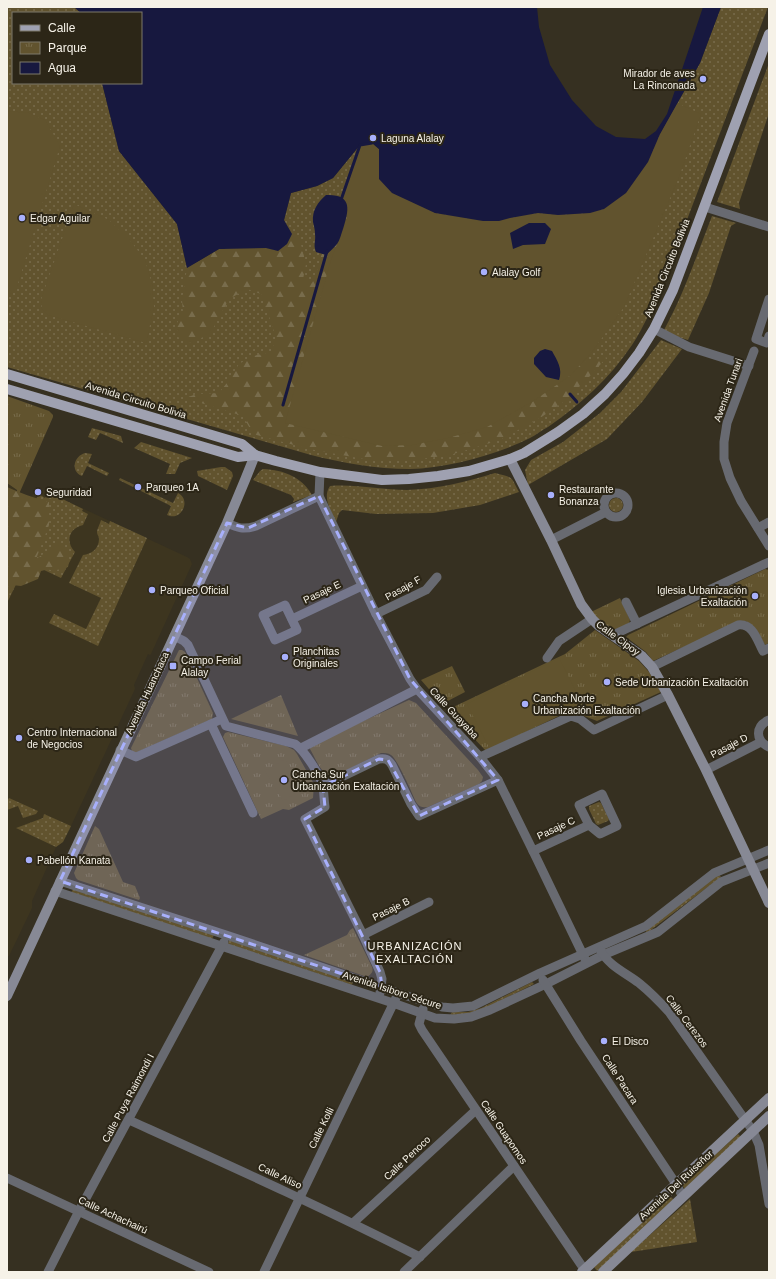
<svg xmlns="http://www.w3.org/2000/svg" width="776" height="1279" font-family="Arial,sans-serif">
<defs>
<pattern id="grass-dots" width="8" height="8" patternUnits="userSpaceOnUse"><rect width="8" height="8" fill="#61532e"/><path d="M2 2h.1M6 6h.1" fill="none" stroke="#786c4c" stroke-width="1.8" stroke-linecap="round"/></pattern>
<pattern id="forest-firs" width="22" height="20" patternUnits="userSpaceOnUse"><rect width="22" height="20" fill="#61532e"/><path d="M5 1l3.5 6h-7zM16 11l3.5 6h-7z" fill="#786c4c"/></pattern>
<pattern id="park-tufts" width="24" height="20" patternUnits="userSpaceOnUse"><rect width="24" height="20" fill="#61532e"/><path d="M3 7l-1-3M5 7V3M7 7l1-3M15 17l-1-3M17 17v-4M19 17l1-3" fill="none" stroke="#786c4c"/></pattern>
</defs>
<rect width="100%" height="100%" fill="#363021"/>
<path fill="#3d351f" d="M 7,483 L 30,500 L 35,490 L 37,489 L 41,489 L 187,557 L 190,559 L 192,564 L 151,654 L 150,655 L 148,654 L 134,685 L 135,689 L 71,826 L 63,842 L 56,847 L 32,901 L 32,908 L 9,956 L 7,956 Z"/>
<g fill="url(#grass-dots)">
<path d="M 7,7 L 74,7 L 81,13 L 13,13 L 13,83 L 102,83 L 119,151 L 177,224 L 187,267 L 284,220 L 291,193 L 317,186 L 333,178 L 360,145 L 435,213 L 660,134 L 700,63 L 721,7 L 768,7 L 661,288 C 652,307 644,327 632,345 C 610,378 580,405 548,427 C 542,430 536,435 530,438 C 496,455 447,468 410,469 C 376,469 343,463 311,455 L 7,367 Z"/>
<path d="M 769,63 L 769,113 L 739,203 L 740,209 L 717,202 Z"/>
<path d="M 712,216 L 736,223 L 731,226 L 709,293 L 688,340 L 675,336 L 664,330 C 684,294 697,254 712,216 Z"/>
<path d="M 661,340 L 682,349 L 642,402 L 607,439 L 528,485 L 525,470 L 531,460 L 563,442 L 600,413 L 621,392 Z"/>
<path d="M 92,428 L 121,436 L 123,443 L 100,433 L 96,440 L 88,437 Z"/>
<path d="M 141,442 L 192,458 L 180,463 L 175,474 L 166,474 L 170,464 L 134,448 Z"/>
<path d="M 85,453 L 92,454 L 88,463 L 109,473 L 107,476 L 87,466 L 82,476 C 70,471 74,456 85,453 Z"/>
<path d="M 221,467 L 225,467 L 232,472 L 233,476 L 227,490 L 198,476 L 197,471 Z"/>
<path d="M 263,469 C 284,470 302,477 312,495 L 293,502 L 294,499 L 291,495 L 253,480 L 260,471 Z"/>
<path d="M 495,473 C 514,478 510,475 519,492 L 480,505 L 433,513 L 376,514 L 342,510 L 339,513 L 336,522 C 331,511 322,497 330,486 C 356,484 382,490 407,490 C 438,489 466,482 495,473 Z"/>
<path d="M 120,478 L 173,503 L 178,493 C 192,500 181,522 167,515 L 171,506 L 119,480 Z"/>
<path d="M 48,492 L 83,509 L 82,511 L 88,514 L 83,525 C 69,528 65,542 75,552 L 61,578 L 27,562 L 7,603 L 7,548 L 39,494 L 45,498 Z"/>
<circle cx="616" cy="505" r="7"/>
<path d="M 101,520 L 109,524 L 110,521 L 147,538 L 98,646 L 49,623 L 54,614 L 86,629 L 101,598 L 69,583 L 83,555 C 91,554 99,549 99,539 C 99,536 97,535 97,532 C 97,529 100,524 101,520 Z"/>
<path d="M 9,798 L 38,811 L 36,814 L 23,818 L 18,806 L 7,810 L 7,801 Z"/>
<path d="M 599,802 L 601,803 L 609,819 L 608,821 L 598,825 L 596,824 L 589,809 L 589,806 Z"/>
<path d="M 44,814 L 71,826 L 63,842 L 56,847 L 16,828 L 43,818 Z"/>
<path d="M 719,874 L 721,877 L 647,933 L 645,930 Z"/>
<path d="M 73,889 L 214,935 L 212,939 L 71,893 Z"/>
<path d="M 229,940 L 353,982 L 352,985 L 228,944 Z"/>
<path d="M 532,982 L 534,984 L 484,1009 L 469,1014 L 450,1015 L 452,1012 L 468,1012 L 481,1008 Z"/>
<path d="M 738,1134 L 741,1137 L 685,1189 L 682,1185 Z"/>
<path d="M 670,1196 L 674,1200 L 597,1271 L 594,1267 Z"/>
<path d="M 690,1199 L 697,1242 L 631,1252 Z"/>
</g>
<g fill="url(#forest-firs)">
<path d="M 338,228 L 575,363 L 607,357 L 591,375 L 565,401 L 540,418 L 500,440 L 450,455 L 406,461 L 364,459 L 309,449 L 253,434 L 243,416 L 185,398 L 197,394 L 219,393 L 230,379 L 239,364 L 253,356 L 271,352 L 276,338 L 270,319 L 261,294 L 247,289 L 229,299 L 210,334 L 190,343 L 179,339 L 176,325 L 183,312 L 182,300 L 187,268 L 219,249 L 266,248 L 278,251 L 287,244 L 292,234 L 299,237 L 306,264 L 303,279 L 312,283 L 321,260 L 321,235 Z"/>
<path d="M 7,487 C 20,493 34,498 49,502 L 49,525 L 36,559 L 60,543 C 70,551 70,555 68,567 C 64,568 59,570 54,570 C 48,570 47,569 41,571 L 38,579 L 21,586 L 12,585 L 7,602 Z"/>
</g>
<g fill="url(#park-tufts)">
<path d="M 7,396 L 49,411 L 53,415 L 53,417 L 19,494 L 17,493 L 17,490 L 7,483 Z"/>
<path d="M 765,569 L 769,570 L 769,643 L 765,645 C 759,635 754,620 741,621 L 653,661 L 646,652 L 626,637 L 628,635 Z"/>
<path d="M 620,598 L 630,620 L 629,623 L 616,630 L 604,625 L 591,612 Z"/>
<path d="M 595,630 L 639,661 L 649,672 L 661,692 L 597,721 L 574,712 L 567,712 L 486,751 L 447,710 L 565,654 Z"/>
<path d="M 179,650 L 182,650 L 185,652 L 213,713 L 212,719 L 135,753 L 132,751 L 131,748 Z"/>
<path d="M 452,666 L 465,692 L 442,704 L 421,680 Z"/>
<path d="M 281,695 L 298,736 L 231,719 Z"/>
<path d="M 409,700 L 416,703 L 478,770 L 483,777 L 482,781 L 479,784 L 428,807 C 423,808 419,807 416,802 C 412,793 398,760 391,755 C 388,753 385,753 381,753 L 333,777 C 321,775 316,759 310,749 L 310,747 L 313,744 Z"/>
<path d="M 228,732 L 286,746 L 294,750 L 297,754 L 314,784 L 313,798 L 289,810 L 283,809 L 261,819 L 223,737 L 225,733 Z"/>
<path d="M 95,826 L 99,829 L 123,882 L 135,886 L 140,898 L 139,900 L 78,880 L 76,878 L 74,873 Z"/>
<path d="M 353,928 L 372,967 C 374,972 371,974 367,977 L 304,955 L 347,935 L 350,930 Z"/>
</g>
<g fill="#61532e">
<path d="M 677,103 L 701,114 L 679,177 L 624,307 L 592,352 L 571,375 L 532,402 L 487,427 L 448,438 L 412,445 L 382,446 L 285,423 L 331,260 L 348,215 L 347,205 L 342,197 L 360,145 L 372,143 L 379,149 L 379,179 L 435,213 L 483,221 L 499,221 L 510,218 L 538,213 L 558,215 L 590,213 L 604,209 L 648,162 L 660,134 Z"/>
<path d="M 7,111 L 29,113 L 45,120 L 60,146 L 16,290 L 7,297 Z"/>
<path d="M 74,204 L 109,220 L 129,239 L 145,260 L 152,284 L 154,307 L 146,343 L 48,315 L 42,309 L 41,300 Z"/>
<path d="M 559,658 L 582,703 L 490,749 L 467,704 Z"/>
<path d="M 285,759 L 303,789 L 283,801 L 265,771 Z"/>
</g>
<g fill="#17183f">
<path d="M 74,7 L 537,7 L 539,27 L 550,65 L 572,100 L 596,126 L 616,137 L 645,139 L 656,131 L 667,114 L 703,7 L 721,7 L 700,63 L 660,134 L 648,162 L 626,193 L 604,209 L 590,213 L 558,215 L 538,213 L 510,218 L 499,221 L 483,221 L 435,213 L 392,193 L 379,179 L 379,149 L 372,143 L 360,145 L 333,178 L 317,186 L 291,193 L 284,220 L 292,234 L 287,244 L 278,251 L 266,248 L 219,249 L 187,268 L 177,224 L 119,151 L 102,83 L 141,83 L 141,13 L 81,13 Z"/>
<path d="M 326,195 C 353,194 349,210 343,229 C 341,234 340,240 337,244 C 334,248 330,251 326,255 L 316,252 C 313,244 316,242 315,234 C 315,230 314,226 313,222 C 312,210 318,202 326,195 Z"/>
<path d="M 529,223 L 545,223 L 551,229 L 545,244 L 523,245 L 513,249 L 510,233 Z"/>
<path d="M 545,349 L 552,351 C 557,360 563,369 559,380 L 546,377 L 534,364 L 534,358 L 540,351 Z"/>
</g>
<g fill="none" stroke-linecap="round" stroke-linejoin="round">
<g stroke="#17183f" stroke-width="3">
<path d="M 341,200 L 360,145 L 372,143 L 374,141"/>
<path d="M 570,394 L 577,402"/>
<path d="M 283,405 L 327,251"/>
</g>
<g stroke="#686a71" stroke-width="9">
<path d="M 705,207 L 769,227"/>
<path d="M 769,299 L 756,339 L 767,343 L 769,336"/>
<path d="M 654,329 L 689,347 L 749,366"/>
<path d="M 754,351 L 727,423 L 724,442 L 724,459 L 730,478 L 741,501 L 769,546"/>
<path d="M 320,472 L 319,496 L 376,614 L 410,679 L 417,689 L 480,757 L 498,780 L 533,851 L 585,959"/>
<circle cx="616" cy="505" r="12"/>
<path d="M 227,523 C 238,528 243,530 256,526 L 319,496"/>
<path d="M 758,528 L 769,522"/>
<path d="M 551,540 L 606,512"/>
<path d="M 626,602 L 637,624"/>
<path d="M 285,605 L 297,630 L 275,640 L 263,615 Z"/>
<path d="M 376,614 L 426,590 L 437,577"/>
<path d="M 292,619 L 362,586"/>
<path d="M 613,635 L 769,562"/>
<path d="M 174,636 L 184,641 L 188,645 L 226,726 L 295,744 C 304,750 321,776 323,787 C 324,793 324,800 325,807 L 305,819 L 363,935 L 380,972 L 382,979 L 380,993"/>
<path d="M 547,658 L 559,641 L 592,619"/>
<path d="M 652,667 L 738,625 C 753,623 757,640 763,651 L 769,648"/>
<path d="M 769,720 C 755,726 755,741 769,747"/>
<path d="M 211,724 L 253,813"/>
<path d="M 301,748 L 417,689"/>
<path d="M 120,750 L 136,757 L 222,719"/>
<path d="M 480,757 L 571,716 L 580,719 L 594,730 L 668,695"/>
<path d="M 706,770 L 761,742"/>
<path d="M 323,786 L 379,759 C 385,758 388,759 392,765 L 411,804 L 419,816 L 498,780"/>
<path d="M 602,794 L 617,826 L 600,834 L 589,825 L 579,805 Z"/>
<path d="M 533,851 L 589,825"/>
<path d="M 60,881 L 226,935 L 398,993 L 442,1007 L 453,1008 L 473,1006 L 540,973 L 646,926 L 714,873 L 769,850"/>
<path d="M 55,891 L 393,1003 L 435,1018 L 454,1019 L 471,1017 L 490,1010 L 546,984 L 603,955 L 658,932 L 721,882 L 769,863"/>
<path d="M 363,935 L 429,902"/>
<path d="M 601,951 C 609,966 626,973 639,983 C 650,992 659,1001 669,1012 L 753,1131 L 759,1145 L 769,1204"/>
<path d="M 543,980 L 581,1041 L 676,1184 L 683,1197"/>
<path d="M 423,1009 L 419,1024 L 422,1030 L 586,1272"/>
<path d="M 129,1120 C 226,1164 324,1208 420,1257"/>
<path d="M 7,1178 L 209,1272"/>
<path d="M 353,1223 L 476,1110"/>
<path d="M 48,1272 L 79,1211 L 224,942"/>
<path d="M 264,1272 L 396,998"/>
<path d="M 404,1272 L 514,1166"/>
</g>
<g stroke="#878995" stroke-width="10">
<path d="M 510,459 L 551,540 L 581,604 L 592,619 L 599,626 L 642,656 L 652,667 L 668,695 L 706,770 L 769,903"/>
<path d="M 7,996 L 227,523 L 245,480 L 255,455"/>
<path d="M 582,1272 L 769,1098"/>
<path d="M 603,1272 L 769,1116"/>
</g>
<g stroke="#9fa1b1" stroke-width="10">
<path d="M 7,374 L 242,444 L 255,455 L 276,461 L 320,472 L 382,480 L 409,479 L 438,476 L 469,471 L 510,459 L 524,453 L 558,432 L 583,414 L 605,394 L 623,374 L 639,353 L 654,329 L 673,290 L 769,34"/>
<path d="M 7,389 L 238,457 L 255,455"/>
</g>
</g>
<path fill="#a8b0fc" fill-opacity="0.2" stroke="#a8b0fc" stroke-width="3" stroke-dasharray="8 5" stroke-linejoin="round" d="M 319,496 L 410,679 L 498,780 L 419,816 L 388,760 L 379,759 L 323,786 L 325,807 L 305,819 L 380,972 L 382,987 L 60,881 L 227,523 L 248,528 Z"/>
<g fill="#a8b0fc" stroke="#2c2617" stroke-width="1.5">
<circle cx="703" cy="79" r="4"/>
<circle cx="373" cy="138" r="4"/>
<circle cx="22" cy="218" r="4"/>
<circle cx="484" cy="272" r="4"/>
<circle cx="138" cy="487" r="4"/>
<circle cx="38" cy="492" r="4"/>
<circle cx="551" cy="495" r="4"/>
<circle cx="152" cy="590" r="4"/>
<circle cx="755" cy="596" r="4"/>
<circle cx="285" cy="657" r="4"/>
<rect x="169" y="662" width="8" height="8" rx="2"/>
<circle cx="607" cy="682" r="4"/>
<circle cx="525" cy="704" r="4"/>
<circle cx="19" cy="738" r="4"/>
<circle cx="284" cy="780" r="4"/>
<circle cx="29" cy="860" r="4"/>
<circle cx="604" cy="1041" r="4"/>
</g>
<g text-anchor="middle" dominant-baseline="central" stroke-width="4" stroke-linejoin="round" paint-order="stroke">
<g font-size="10" fill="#f6f2e8" stroke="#2c2617" text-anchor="start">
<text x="695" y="73" text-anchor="end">Mirador de aves<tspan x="695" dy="12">La Rinconada</tspan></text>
<text x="381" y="138">Laguna Alalay</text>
<text x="30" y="218">Edgar Aguilar</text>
<text x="492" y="272">Alalay Golf</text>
<text x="146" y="487">Parqueo 1A</text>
<text x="559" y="489">Restaurante<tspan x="559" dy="12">Bonanza</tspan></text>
<text x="46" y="492">Seguridad</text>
<text x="160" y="590">Parqueo Oficial</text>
<text x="747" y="590" text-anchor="end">Iglesia Urbanización<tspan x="747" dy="12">Exaltación</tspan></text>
<text x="293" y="651">Planchitas<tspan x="293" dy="12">Originales</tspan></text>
<text x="181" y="660">Campo Ferial<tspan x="181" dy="12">Alalay</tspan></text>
<text x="615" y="682">Sede Urbanización Exaltación</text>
<text x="533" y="698">Cancha Norte<tspan x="533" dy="12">Urbanización Exaltación</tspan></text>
<text x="27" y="732">Centro Internacional<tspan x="27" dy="12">de Negocios</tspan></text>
<text x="292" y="774">Cancha Sur<tspan x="292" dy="12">Urbanización Exaltación</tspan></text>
<text x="37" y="860">Pabellón Kanata</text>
<text x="612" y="1041">El Disco</text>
</g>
<g font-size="10" fill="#f6f2e8" stroke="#2c2617">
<text transform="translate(667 268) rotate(-68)">Avenida Circuito Bolivia</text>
<text transform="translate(728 390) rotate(-70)">Avenida Tunari</text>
<text transform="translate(136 400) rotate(17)">Avenida Circuito Bolivia</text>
<text transform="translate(403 588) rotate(-29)">Pasaje F</text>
<text transform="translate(322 592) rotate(-25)">Pasaje E</text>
<text transform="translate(618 638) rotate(36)">Calle Cipoy</text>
<text transform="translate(147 693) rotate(-65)">Avenida Huanchaca</text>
<text transform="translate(454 713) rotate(47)">Calle Guayaba</text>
<text transform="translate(729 746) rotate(-28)">Pasaje D</text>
<text transform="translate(556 828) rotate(-25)">Pasaje C</text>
<text transform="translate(391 909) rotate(-26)">Pasaje B</text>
<text transform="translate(392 990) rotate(18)">Avenida Isiboro Sécure</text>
<text transform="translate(687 1021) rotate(53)">Calle Cerezos</text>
<text transform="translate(620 1079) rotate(57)">Calle Pacara</text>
<text transform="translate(128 1098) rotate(-62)">Calle Puya Raimondi I</text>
<text transform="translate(321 1128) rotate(-64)">Calle Kolli</text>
<text transform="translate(504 1132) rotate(56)">Calle Guapomos</text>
<text transform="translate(407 1158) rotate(-43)">Calle Penoco</text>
<text transform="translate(280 1176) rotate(25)">Calle Aliso</text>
<text transform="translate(676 1185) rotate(-43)">Avenida Del Ruiseñor</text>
<text transform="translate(113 1215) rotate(25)">Calle Achachairú</text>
</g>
<g font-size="11" letter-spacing="1" fill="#f6f2e8" stroke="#2c2617">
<text x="415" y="946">URBANIZACIÓN<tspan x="415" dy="13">EXALTACIÓN</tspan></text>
</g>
</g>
<rect width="776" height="1279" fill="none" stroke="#f6f2e8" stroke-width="16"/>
<rect x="12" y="12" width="130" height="72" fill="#2c2617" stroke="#7d786b"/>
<rect x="20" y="25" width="20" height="6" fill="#9fa1b1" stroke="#7d786b"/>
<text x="48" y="32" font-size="12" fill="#f6f2e8">Calle</text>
<rect x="20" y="42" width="20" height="12" fill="url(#park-tufts)" stroke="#7d786b"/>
<text x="48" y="52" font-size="12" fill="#f6f2e8">Parque</text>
<rect x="20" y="62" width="20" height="12" fill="#17183f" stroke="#7d786b"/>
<text x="48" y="72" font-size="12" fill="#f6f2e8">Agua</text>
</svg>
